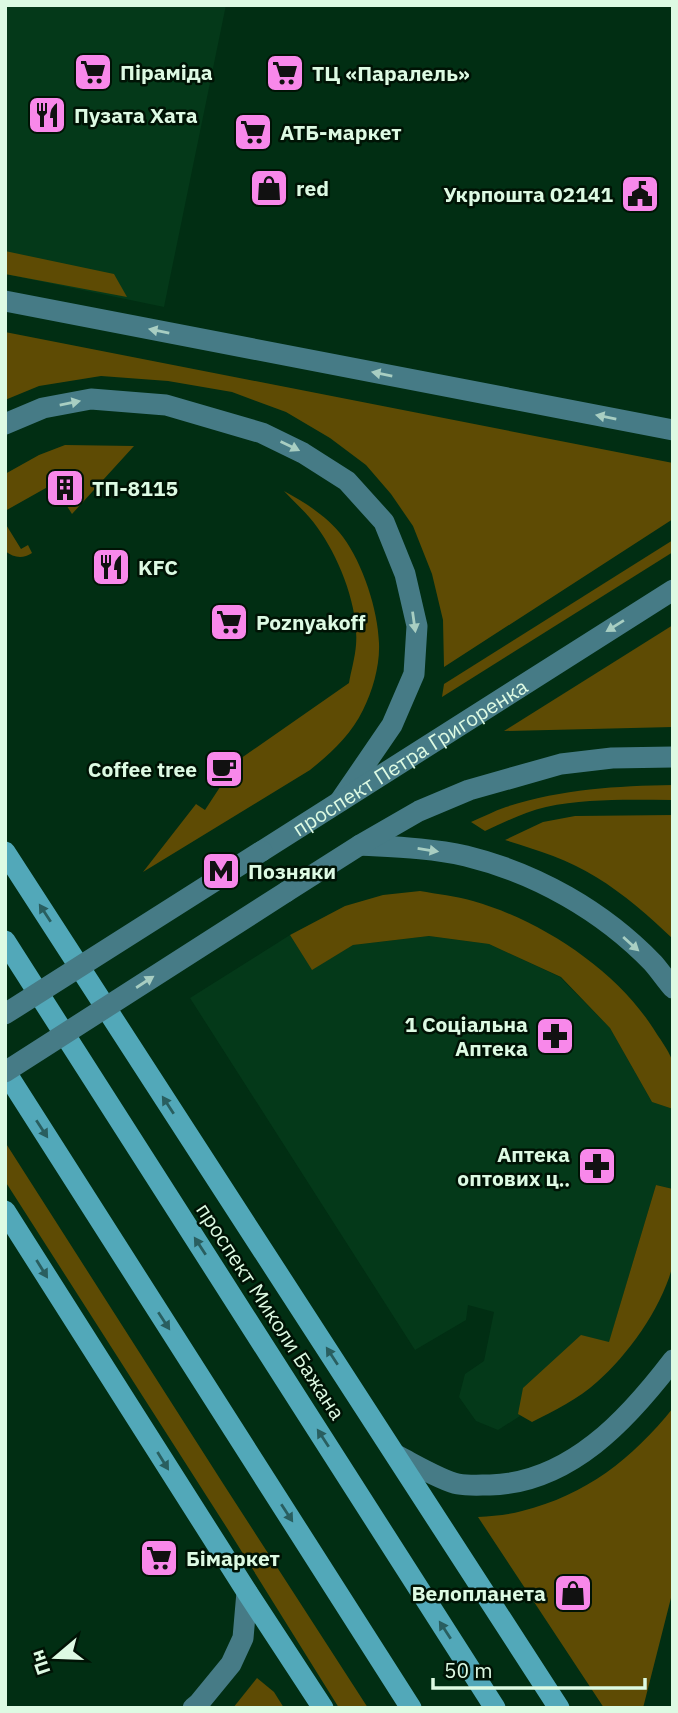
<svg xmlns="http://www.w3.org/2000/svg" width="678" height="1713" font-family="'IBM Plex Sans',sans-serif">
<rect width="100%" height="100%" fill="#012e13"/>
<g fill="#043919">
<path d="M 5,5 L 226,5 L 164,307 L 5,274 Z"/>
<path d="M 290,935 L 312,969 L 353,945 L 429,936 L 489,944 L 560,977 L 610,1028 L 652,1102 L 673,1109 L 673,1189 L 656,1185 L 609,1343 L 518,1413 L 520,1416 L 498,1430 L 476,1421 L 459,1397 L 465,1374 L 484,1361 L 494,1312 L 468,1305 L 466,1320 L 415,1350 L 190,998 Z"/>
</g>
<g fill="#5e4b04">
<path d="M 5,251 L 114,274 L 127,297 L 5,274 Z"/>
<path d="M 5,332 L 673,463 L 673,519 L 444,667 L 443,620 L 432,574 L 413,526 L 391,494 L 366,465 L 330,438 L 286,412 L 232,392 L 168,381 L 101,376 L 39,386 L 5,400 Z"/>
<path d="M 65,445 L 134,446 L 72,514 L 53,484 L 5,511 L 5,474 L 39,455 Z"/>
<path d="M 284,491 C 306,503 328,517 343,537 C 363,564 378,610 379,643 C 380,665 373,690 363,710 C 351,735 331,753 310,770 L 143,872 L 196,804 L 205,810 L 237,761 L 349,683 C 351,671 355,658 356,645 C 359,607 339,557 317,527 C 308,514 295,503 284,491 Z"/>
<path d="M 5,523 L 21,549 L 28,545 L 32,553 C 23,559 14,558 5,551 Z"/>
<path d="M 673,540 L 673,552 L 442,697 L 444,684 Z"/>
<path d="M 673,625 L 673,727 L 504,731 Z"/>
<path d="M 673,785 L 673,800 C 631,800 588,798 546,807 C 525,812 504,822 485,831 L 471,822 C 483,817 494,811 506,807 C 561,789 616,786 673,785 Z"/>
<path d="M 673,815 L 673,939 C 649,916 624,894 596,877 C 568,859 536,850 505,840 L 543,822 L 575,816 Z"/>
<path d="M 420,891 C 437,894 456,896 473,901 C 540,920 615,969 653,1028 C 659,1038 668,1049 672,1060 C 676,1075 673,1094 673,1109 L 652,1102 L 610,1028 L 561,977 L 489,944 L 429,936 L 353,945 L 312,970 L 290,935 L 345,906 L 383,895 Z"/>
<path d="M 5,1142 L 224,1485 L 368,1708 L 339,1708 L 227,1528 L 5,1181 Z"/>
<path d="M 656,1185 L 673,1189 L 673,1264 C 663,1306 629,1354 597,1382 C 578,1399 554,1411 532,1422 L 518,1414 L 523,1388 L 581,1335 L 609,1342 Z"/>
<path d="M 673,1408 L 673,1590 L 643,1708 L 604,1708 L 478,1517 C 493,1516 508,1515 522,1511 C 586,1495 632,1459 673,1408 Z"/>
<path d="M 257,1678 L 274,1692 L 284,1708 L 233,1708 Z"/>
</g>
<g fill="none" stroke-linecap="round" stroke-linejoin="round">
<g stroke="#467b86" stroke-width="21">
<path d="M 5,301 L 673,430"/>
<path d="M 5,424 L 43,408 L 91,399 L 166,405 L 262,433 L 303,453 L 347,481 L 384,522 L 405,574 L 417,626 L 414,674 L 392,725 L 340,801"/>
<path d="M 360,845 C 395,847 431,848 466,856 C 536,873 603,911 653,963 C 660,971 666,980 673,988"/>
<path id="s1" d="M 262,851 L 673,590"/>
<path d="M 286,892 L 360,845 L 419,811 L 469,790 L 561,764 L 612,758 L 673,757"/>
<path d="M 396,1455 C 412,1463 442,1481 458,1484 C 469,1486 480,1485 490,1485 C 570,1483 628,1419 673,1360"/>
<path d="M 193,1708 L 199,1703 L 231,1664 L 243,1638 L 247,1592"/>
</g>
<g stroke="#52a8b9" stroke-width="21">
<path d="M 5,852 L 559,1708"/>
<path d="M 5,941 L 495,1708"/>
<path d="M 5,1071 L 411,1708"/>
<path d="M 5,1211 L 247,1592 L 323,1708"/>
</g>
<g stroke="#467b86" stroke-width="21">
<path d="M 5,1014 L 262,851"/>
<path d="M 5,1072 L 286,892"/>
</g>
</g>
<defs><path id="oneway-solid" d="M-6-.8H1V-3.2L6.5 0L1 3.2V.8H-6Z" transform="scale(1.75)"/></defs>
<g fill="#a8cec2">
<use href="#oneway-solid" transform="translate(159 331) rotate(-169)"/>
<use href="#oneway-solid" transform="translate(382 374) rotate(-169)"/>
<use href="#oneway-solid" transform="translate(70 403) rotate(-11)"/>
<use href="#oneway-solid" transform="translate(606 417) rotate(-169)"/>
<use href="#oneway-solid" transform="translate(290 446) rotate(26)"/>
<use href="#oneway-solid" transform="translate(414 622) rotate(82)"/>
<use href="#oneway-solid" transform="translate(615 626) rotate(148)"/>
<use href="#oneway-solid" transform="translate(428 850) rotate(9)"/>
<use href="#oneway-solid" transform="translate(631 944) rotate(42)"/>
<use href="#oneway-solid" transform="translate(145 982) rotate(-33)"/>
</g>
<g fill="#295e5f">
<use href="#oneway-solid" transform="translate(45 913) rotate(-123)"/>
<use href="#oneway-solid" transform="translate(168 1105) rotate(-123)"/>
<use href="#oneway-solid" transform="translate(42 1129) rotate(57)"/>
<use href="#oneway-solid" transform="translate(200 1246) rotate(-123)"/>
<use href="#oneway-solid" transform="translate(42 1269) rotate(58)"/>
<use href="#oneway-solid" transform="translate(164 1321) rotate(57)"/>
<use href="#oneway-solid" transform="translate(332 1356) rotate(-123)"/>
<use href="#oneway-solid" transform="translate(323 1438) rotate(-123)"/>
<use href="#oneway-solid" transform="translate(163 1461) rotate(58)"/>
<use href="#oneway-solid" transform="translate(287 1513) rotate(57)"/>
<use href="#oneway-solid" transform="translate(445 1630) rotate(-123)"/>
</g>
<defs>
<symbol id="supermarket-square" viewBox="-11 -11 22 22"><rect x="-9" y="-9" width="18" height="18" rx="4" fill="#f888ea" stroke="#001305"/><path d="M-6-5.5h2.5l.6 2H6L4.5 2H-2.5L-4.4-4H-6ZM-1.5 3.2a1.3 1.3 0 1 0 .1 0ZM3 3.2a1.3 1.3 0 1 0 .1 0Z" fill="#111"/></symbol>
<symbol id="restaurant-square" viewBox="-11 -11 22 22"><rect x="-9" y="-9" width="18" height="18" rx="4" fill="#f888ea" stroke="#001305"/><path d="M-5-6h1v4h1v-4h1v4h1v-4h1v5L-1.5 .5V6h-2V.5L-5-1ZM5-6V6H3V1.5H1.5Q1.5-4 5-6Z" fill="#111"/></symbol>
<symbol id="shop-square" viewBox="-11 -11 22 22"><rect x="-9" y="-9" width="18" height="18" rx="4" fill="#f888ea" stroke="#001305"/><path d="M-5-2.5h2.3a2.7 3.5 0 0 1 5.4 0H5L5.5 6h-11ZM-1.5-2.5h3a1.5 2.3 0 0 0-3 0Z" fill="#111"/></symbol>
<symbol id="civic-square" viewBox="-11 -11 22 22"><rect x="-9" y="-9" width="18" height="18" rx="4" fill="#f888ea" stroke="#001305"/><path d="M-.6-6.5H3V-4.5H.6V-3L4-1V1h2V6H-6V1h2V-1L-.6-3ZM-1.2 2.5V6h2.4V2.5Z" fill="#111"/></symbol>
<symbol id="building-square" viewBox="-11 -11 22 22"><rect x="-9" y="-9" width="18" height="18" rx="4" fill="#f888ea" stroke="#001305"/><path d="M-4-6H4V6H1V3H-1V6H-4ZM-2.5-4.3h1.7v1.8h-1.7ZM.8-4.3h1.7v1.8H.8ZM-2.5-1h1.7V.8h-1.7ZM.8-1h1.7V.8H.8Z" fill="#111"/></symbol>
<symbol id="cafe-square" viewBox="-11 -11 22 22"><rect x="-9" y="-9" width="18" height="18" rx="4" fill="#f888ea" stroke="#001305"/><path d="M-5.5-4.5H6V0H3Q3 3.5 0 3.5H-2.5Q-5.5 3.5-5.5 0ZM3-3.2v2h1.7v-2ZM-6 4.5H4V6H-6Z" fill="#111"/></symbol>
<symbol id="metro-square" viewBox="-11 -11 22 22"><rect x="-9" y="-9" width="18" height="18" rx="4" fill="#f888ea" stroke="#001305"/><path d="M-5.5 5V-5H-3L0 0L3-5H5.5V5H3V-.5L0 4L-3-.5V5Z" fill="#111"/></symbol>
<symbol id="pharmacy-square" viewBox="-11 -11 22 22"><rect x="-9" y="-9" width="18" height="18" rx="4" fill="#f888ea" stroke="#001305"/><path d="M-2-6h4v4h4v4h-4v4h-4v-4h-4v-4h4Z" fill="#111"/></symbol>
</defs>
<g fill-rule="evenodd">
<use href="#supermarket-square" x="71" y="50" width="44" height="44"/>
<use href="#supermarket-square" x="263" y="51" width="44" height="44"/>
<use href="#restaurant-square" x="25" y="93" width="44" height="44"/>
<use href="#supermarket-square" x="231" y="110" width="44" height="44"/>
<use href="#shop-square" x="247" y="166" width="44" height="44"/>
<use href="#civic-square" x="618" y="172" width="44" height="44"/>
<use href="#building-square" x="43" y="466" width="44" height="44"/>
<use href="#restaurant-square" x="89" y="545" width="44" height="44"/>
<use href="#supermarket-square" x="207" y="600" width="44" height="44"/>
<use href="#cafe-square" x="202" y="747" width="44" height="44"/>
<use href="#metro-square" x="199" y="849" width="44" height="44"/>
<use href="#pharmacy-square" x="533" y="1014" width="44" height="44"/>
<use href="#pharmacy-square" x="575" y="1144" width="44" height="44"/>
<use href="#supermarket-square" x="137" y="1536" width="44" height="44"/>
<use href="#shop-square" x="551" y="1571" width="44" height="44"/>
</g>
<g text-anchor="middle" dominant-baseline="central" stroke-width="5" stroke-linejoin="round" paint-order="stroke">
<g font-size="21" font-weight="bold" fill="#ddfae3" stroke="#001305" text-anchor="start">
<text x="120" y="72">Піраміда</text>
<text x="312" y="73">ТЦ «Паралель»</text>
<text x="74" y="115">Пузата Хата</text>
<text x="280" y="132">АТБ-маркет</text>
<text x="296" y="188">red</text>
<text x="613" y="194" text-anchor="end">Укрпошта 02141</text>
<text x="92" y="488">ТП-8115</text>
<text x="138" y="567">KFC</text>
<text x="256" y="622">Poznyakoff</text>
<text x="197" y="769" text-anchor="end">Coffee tree</text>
<text x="248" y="871">Позняки</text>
<text x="528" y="1024" text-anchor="end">1 Соціальна<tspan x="528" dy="24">Аптека</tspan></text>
<text x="570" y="1154" text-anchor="end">Аптека<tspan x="570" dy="24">оптових ц‥</tspan></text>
<text x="186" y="1558">Бімаркет</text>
<text x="546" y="1593" text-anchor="end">Велопланета</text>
</g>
<g font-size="21" fill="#ddfae3" stroke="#001305">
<text stroke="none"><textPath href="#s1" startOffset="175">проспект Петра Григоренка</textPath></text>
<text transform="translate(271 1311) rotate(57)">проспект Миколи Бажана</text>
</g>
</g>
<rect width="678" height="1713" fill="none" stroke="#ddfae3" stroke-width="14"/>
<g transform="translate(56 1657) rotate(251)" stroke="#001305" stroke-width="5" paint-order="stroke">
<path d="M0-5L12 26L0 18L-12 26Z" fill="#ddfae3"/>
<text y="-10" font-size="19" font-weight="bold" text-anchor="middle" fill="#ddfae3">Пн</text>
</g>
<path d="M433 1678v10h212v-10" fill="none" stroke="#ddfae3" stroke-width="3.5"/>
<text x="444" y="1678" font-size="21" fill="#ddfae3" stroke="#001305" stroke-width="5" paint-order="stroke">50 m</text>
</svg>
